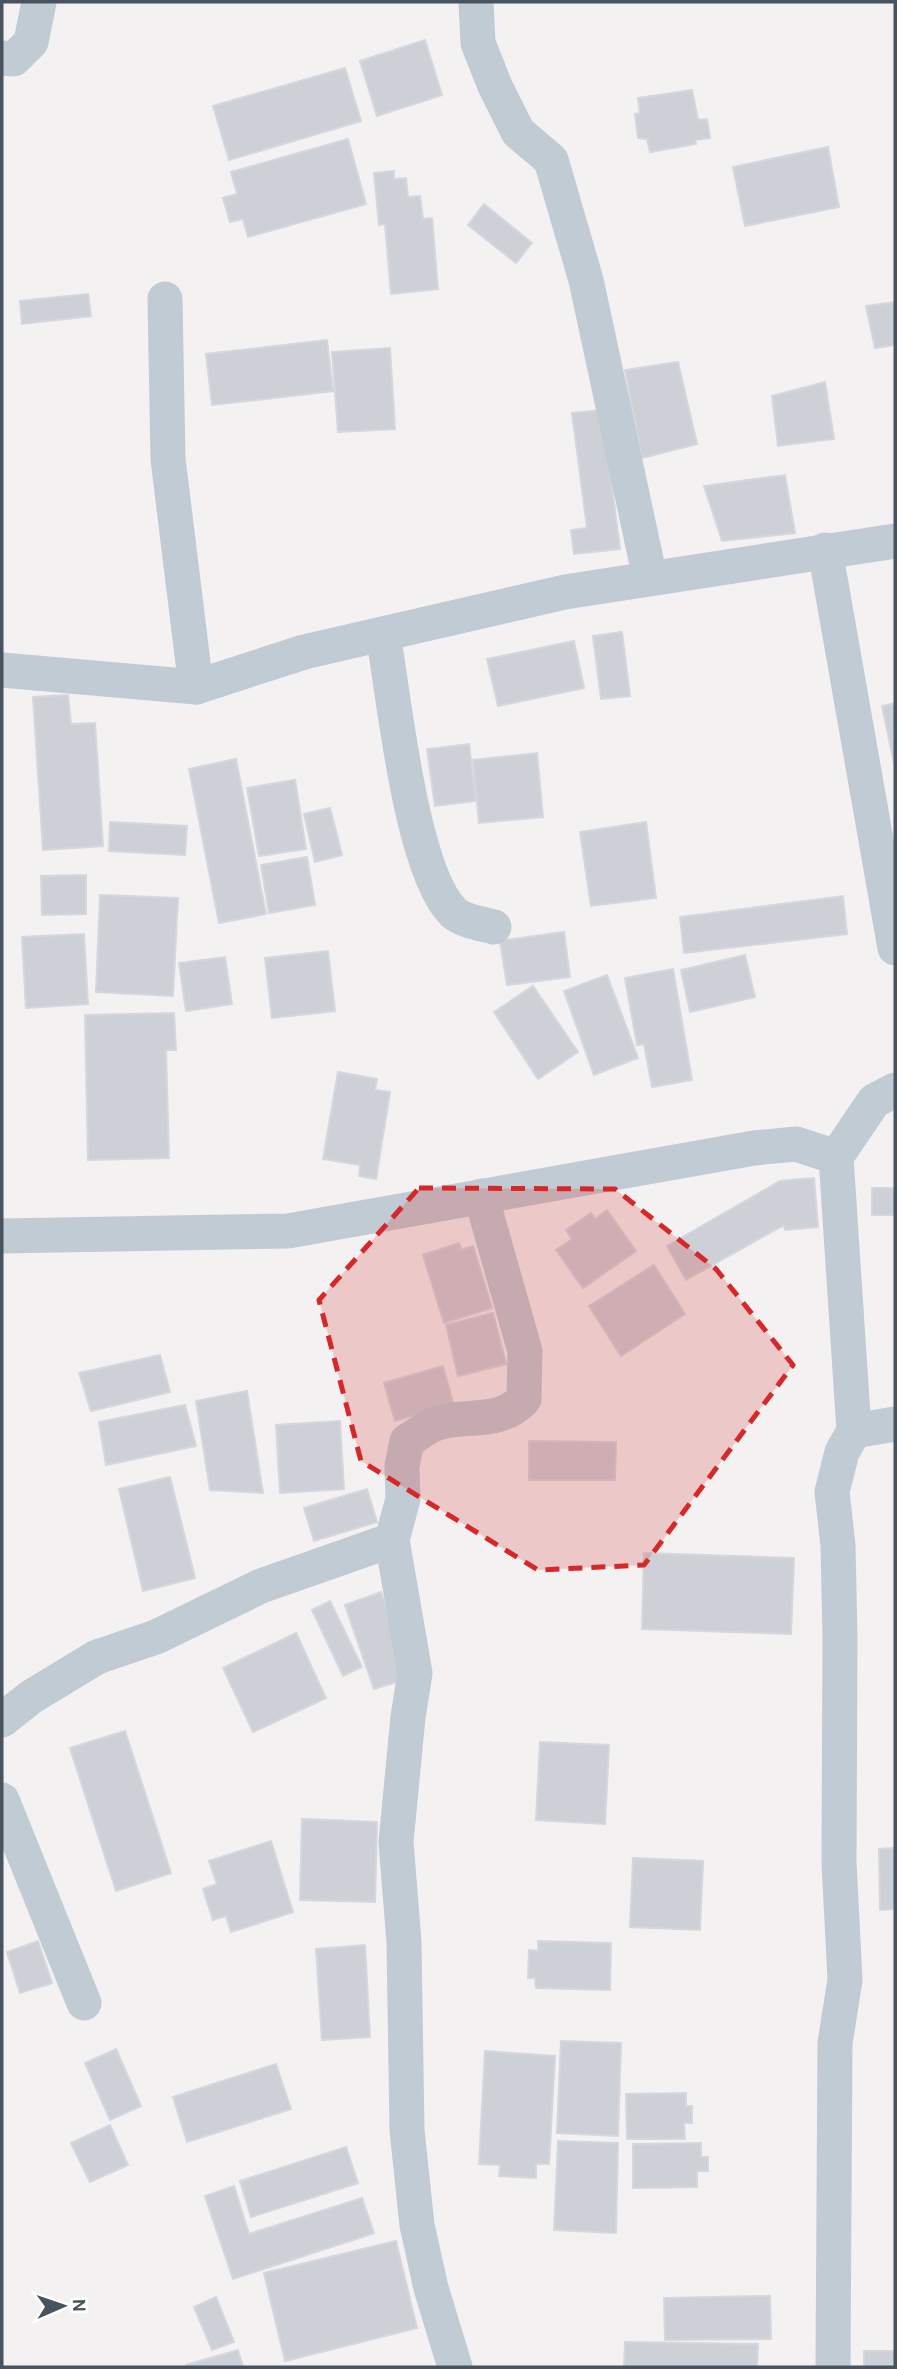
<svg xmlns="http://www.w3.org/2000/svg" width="897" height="2369" font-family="Karla,sans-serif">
<rect width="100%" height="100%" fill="#f3f1f1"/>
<g fill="#cdd0d6" stroke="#d4d7dd" stroke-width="2">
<path d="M 425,40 L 442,95 L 377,116 L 360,61 Z"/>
<path d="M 345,68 L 361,121 L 229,160 L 213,106 Z"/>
<path d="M 692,90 L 698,120 L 707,119 L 710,138 L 695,140 L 696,144 L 650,152 L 647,139 L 638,138 L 635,114 L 640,113 L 638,98 Z"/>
<path d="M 348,139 L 366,204 L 248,237 L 243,219 L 230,222 L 223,198 L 237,194 L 231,172 Z"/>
<path d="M 828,147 L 839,207 L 745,226 L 733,167 Z"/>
<path d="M 394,171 L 394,179 L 406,178 L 408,197 L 420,196 L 423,219 L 432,218 L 438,289 L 391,294 L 385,224 L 379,225 L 374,173 Z"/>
<path d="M 484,204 L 532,243 L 516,263 L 468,225 Z"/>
<path d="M 88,294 L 91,316 L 22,324 L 20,301 Z"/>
<path d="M 895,302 L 895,345 L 875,348 L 866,306 Z"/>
<path d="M 327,340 L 333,391 L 212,405 L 206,354 Z"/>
<path d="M 390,348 L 395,429 L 338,432 L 332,352 Z"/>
<path d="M 678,362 L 697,444 L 642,458 L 625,370 Z"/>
<path d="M 825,382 L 834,439 L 778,446 L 772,396 Z"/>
<path d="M 602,410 L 620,549 L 574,554 L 571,530 L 587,528 L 572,413 Z"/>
<path d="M 785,475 L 795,533 L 722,541 L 704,486 Z"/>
<path d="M 622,632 L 630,696 L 601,699 L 593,636 Z"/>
<path d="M 574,641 L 584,688 L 498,706 L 487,659 Z"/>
<path d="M 68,695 L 71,724 L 95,723 L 103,846 L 43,850 L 33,697 Z"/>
<path d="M 895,703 L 895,768 L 882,706 Z"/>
<path d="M 469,744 L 476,801 L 435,806 L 427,749 Z"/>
<path d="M 537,753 L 543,817 L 479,823 L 473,760 Z"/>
<path d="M 236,759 L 266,914 L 219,923 L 189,769 Z"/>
<path d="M 295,780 L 306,849 L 259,856 L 247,788 Z"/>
<path d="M 330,808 L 342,855 L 315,862 L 304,814 Z"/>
<path d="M 110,822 L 187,826 L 185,855 L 109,851 Z"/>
<path d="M 646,822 L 656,898 L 591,906 L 580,832 Z"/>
<path d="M 307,857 L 315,905 L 269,913 L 261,865 Z"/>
<path d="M 86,875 L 86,914 L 42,915 L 41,876 Z"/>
<path d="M 100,895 L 178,898 L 173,996 L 96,992 Z"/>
<path d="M 843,896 L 847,934 L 684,953 L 680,917 Z"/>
<path d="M 564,932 L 570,977 L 507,985 L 500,941 Z"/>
<path d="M 84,934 L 88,1004 L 26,1008 L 22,937 Z"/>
<path d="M 328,951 L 335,1011 L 272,1018 L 265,958 Z"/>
<path d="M 745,955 L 755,997 L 690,1012 L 681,970 Z"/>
<path d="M 225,957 L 232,1004 L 186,1011 L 179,963 Z"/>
<path d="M 673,969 L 692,1080 L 652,1087 L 644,1044 L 637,1045 L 625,978 Z"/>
<path d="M 607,975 L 638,1058 L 594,1075 L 564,991 Z"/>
<path d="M 533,986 L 578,1052 L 538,1079 L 494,1012 Z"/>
<path d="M 174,1013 L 176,1050 L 166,1050 L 169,1158 L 88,1160 L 85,1015 Z"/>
<path d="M 338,1072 L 377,1079 L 375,1090 L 390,1092 L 376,1179 L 359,1176 L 360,1165 L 323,1159 Z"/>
<path d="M 814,1178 L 818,1227 L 785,1230 L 784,1225 L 686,1280 L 667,1246 L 780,1181 Z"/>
<rect x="872" y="1188" width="23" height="27"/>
<path d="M 607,1210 L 636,1251 L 583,1288 L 556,1250 L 572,1239 L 566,1230 L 591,1213 L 595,1219 Z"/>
<path d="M 459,1243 L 461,1250 L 473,1246 L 492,1308 L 444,1323 L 423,1255 Z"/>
<path d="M 654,1265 L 685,1314 L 621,1356 L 589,1306 Z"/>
<path d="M 493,1313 L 506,1364 L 458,1376 L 446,1325 Z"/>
<path d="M 160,1355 L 170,1392 L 91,1411 L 79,1373 Z"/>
<path d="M 443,1366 L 453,1403 L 395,1421 L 384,1383 Z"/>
<path d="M 247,1391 L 263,1493 L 210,1490 L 196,1401 Z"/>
<path d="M 185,1405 L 196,1446 L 106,1465 L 99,1422 Z"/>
<path d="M 340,1421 L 344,1489 L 280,1493 L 276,1425 Z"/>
<path d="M 529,1441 L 616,1442 L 615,1480 L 529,1480 Z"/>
<path d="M 170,1477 L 195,1578 L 143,1591 L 119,1489 Z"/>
<path d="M 367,1489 L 377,1522 L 314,1541 L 304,1508 Z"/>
<path d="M 644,1553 L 794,1558 L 791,1634 L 642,1629 Z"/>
<path d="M 381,1592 L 409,1678 L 374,1689 L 345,1605 Z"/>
<path d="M 330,1601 L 362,1667 L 343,1676 L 312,1610 Z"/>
<path d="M 296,1633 L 326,1698 L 253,1732 L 223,1668 Z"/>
<path d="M 125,1731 L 171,1873 L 116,1891 L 70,1748 Z"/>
<path d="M 540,1742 L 609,1745 L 605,1824 L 536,1820 Z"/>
<path d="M 302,1819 L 377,1822 L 375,1902 L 300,1900 Z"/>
<path d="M 271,1841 L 293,1912 L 231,1932 L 226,1916 L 213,1920 L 203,1889 L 217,1884 L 209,1861 Z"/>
<path d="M 895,1848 L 895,1909 L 880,1910 L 879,1849 Z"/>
<path d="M 633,1858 L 703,1861 L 700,1930 L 630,1927 Z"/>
<path d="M 38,1941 L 52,1983 L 20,1993 L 7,1952 Z"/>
<path d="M 538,1941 L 611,1943 L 610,1990 L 536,1988 L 535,1978 L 528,1978 L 529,1950 L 538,1951 Z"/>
<path d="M 365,1945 L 370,2037 L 322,2040 L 316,1949 Z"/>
<path d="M 561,2041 L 621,2043 L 618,2136 L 557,2133 Z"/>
<path d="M 116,2049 L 141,2106 L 110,2120 L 85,2063 Z"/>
<path d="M 485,2051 L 555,2056 L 549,2164 L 536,2164 L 536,2178 L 499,2176 L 500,2165 L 479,2164 Z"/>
<path d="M 276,2064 L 291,2109 L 187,2142 L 173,2097 Z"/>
<path d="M 686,2093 L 686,2106 L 692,2106 L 692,2123 L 684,2123 L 685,2139 L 627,2139 L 626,2094 Z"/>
<path d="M 110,2125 L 128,2165 L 90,2182 L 71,2143 Z"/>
<path d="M 558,2141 L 618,2143 L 616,2233 L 554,2230 Z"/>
<path d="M 701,2143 L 701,2157 L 708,2157 L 708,2171 L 697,2171 L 697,2187 L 633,2188 L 633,2144 Z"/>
<path d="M 346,2147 L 358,2183 L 251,2217 L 240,2181 Z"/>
<path d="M 234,2186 L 249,2234 L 362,2198 L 374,2233 L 233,2279 L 205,2196 Z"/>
<path d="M 396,2241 L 417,2328 L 285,2361 L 264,2273 Z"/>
<path d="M 770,2296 L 771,2339 L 665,2340 L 664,2298 Z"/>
<path d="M 216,2297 L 234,2342 L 212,2350 L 194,2307 Z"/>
<path d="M 625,2342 L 758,2344 L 757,2367 L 624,2367 Z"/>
<path d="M 238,2350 L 243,2367 L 187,2367 L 186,2365 Z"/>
<rect x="864" y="2351" width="31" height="16"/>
</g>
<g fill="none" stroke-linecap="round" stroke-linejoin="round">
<g stroke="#c1cbd3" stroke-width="35">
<path d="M 476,2 L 478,43 L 495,86 L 518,132 L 551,160 L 586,280 L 650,578"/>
<path d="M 2,58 L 14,59 L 31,42 L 39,2"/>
<path d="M 165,299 L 168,459 L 196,687"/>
<path d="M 825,550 L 895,948"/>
<path d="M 383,634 C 394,697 411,872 454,913 C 463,921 483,924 494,927"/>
<path d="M 2,670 L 196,687 L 304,652 L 565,592 L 895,541"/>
<path d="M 836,1157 L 854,1431"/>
<path d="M 2,1236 L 288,1231 L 754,1148 L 796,1144 L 836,1157 L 874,1101 L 895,1090"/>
<path d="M 2,1720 L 31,1697 L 97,1657 L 156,1637 L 261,1586 L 392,1540"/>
<path d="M 2,1800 L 84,2003"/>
<path d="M 455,2367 L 431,2288 L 417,2225 L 407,2130 L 404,1942 L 396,1842 L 408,1717 L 415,1673 L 392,1540 L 403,1499 L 402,1466 L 407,1441 C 416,1436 426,1427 435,1424 C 465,1413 499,1426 524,1399 L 525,1351 L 481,1196"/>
<path d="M 833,2367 L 835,2043 L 845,1980 L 839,1862 L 840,1637 L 838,1545 L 832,1492 L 842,1452 L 854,1431 L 895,1424"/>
</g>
</g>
<path fill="#d62828" fill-opacity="0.2" stroke="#d62828" stroke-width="5" stroke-dasharray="14 9" stroke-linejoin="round" d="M 419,1188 L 615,1189 L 716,1269 L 793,1365 L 644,1565 L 538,1570 L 361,1461 L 319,1300 Z"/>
<rect width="897" height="2369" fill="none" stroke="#475460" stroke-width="7"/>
<g transform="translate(63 2306) rotate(88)" stroke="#ffffff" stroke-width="5" paint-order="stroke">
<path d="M0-5L12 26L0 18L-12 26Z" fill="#475460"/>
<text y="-10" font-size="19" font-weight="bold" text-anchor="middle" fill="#475460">N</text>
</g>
</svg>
